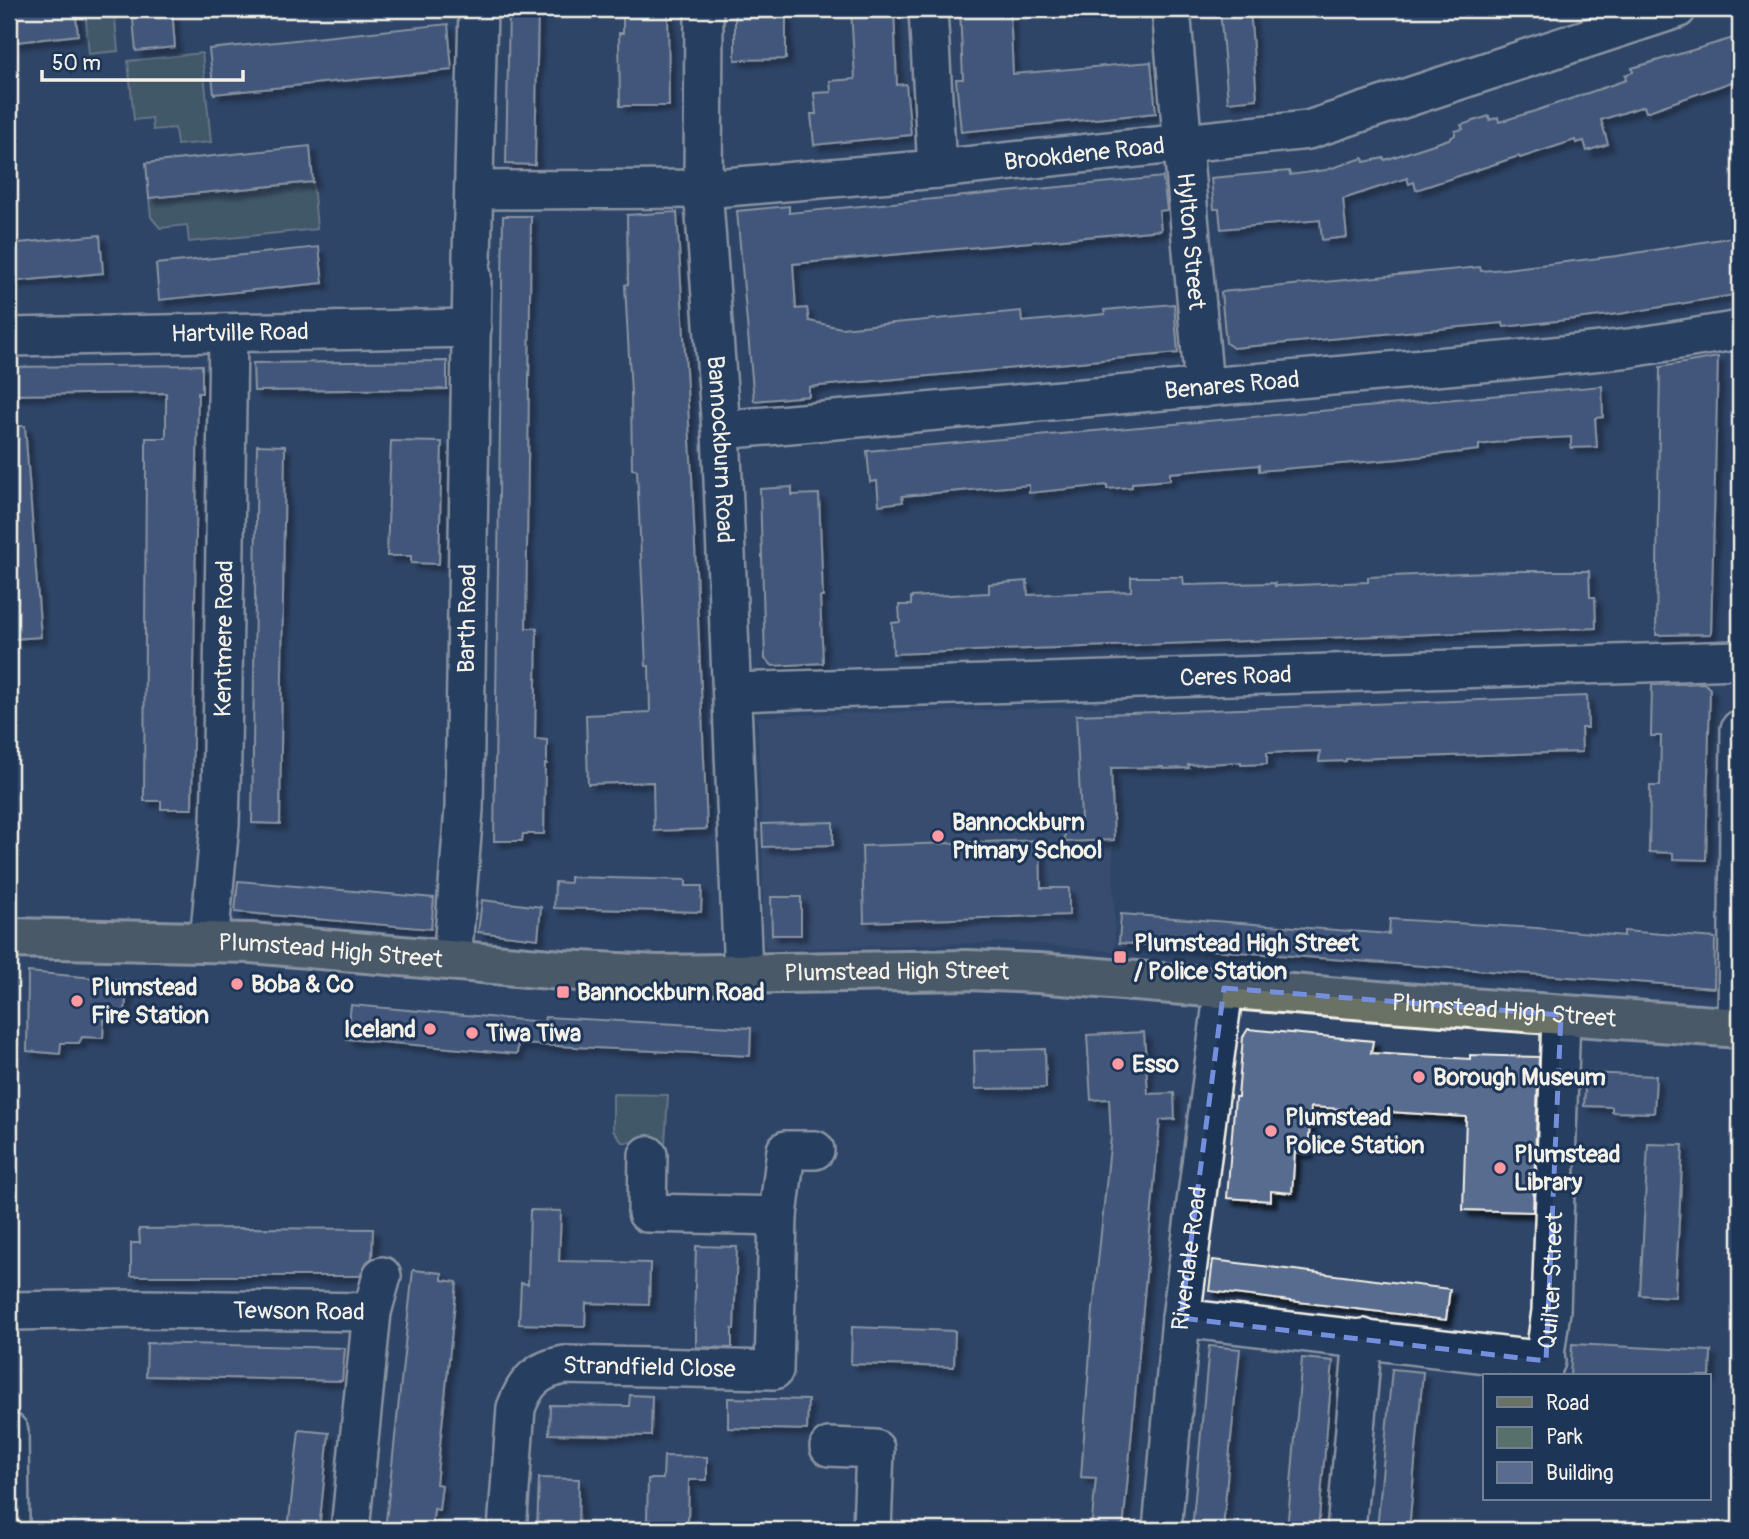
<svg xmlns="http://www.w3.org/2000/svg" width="1749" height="1539" font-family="Pangolin,sans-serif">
<defs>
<filter id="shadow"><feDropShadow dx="6" dy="6" stdDeviation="2" flood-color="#0009"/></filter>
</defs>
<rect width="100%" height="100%" fill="#2f4668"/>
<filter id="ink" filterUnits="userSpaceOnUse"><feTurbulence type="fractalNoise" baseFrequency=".0143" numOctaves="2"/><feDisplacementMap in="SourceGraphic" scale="14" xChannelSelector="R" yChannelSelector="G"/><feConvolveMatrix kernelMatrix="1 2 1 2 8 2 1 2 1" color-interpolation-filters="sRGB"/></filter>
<g filter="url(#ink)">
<path fill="#405476" d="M 1110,706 L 1115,952 L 1017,942 L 767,949 L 763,939 L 763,847 L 757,716 Z"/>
<g fill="#58706c" stroke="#a6b0aa" stroke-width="2">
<path d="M 85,9 L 114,9 L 118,51 L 89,54 Z"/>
<path d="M 202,53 L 211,142 L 177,145 L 175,128 L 153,130 L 152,118 L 134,120 L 128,61 Z"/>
<path d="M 313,182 L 317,229 L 189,242 L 187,225 L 160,228 L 151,217 L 149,198 Z"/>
<path d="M 613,1094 L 668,1095 L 665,1144 L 622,1142 L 613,1130 Z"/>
</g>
<g fill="#596c90" stroke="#f4f1e8" stroke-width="2" filter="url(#shadow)">
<path d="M 9,9 L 75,9 L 78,35 L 9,43 Z"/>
<path d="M 132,9 L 172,9 L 175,47 L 136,51 Z"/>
<path d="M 509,9 L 538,9 L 535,165 L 506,164 Z"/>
<path d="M 623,9 L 668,9 L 669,106 L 620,106 L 619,33 L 623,33 Z"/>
<path d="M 735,9 L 786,9 L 786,59 L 735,60 Z"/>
<path d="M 851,9 L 894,9 L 897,85 L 906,84 L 911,135 L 814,145 L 811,114 L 816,114 L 814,93 L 831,92 L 830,81 L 855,79 Z"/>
<path d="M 960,9 L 1010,9 L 1013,74 L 1151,62 L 1156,113 L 961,132 L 956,79 L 963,79 Z"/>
<path d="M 1220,9 L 1250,9 L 1257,99 L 1228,102 Z"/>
<path d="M 448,24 L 452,70 L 214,94 L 209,49 Z"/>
<path d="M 1740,36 L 1740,79 L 1646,112 L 1644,106 L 1601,120 L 1608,144 L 1587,151 L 1584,141 L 1576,143 L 1575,140 L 1520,158 L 1519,156 L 1416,190 L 1414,182 L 1409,184 L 1407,178 L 1343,199 L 1347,237 L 1322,240 L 1320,220 L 1221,229 L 1219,209 L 1214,209 L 1211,178 L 1289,171 L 1290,175 L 1326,170 L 1363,158 L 1364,162 L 1384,158 L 1385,160 L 1449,139 L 1455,135 L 1455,131 L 1463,129 L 1461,125 L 1489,116 L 1490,120 L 1498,117 L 1499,122 L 1535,111 L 1626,80 L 1625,75 L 1633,72 L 1632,68 Z"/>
<path d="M 310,146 L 313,182 L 149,198 L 146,163 Z"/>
<path d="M 1163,177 L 1167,210 L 1159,211 L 1161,230 L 793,264 L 796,309 L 807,308 L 809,321 L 841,328 L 1021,311 L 1022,322 L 1105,314 L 1104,310 L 1174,304 L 1178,353 L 809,387 L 809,396 L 754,401 L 737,211 L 789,206 L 789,213 Z"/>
<path d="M 677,212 L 692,476 L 707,829 L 654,831 L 653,782 L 588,784 L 586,715 L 650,712 L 649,666 L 646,666 L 637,470 L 632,469 L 631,393 L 625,285 L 628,284 L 627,215 Z"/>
<path d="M 503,216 L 531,216 L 526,628 L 537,628 L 535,739 L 547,740 L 547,764 L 545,764 L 544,834 L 523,834 L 522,841 L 494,841 Z"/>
<path d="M 100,235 L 103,273 L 9,282 L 9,244 Z"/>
<path d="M 1740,236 L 1740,294 L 1619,314 L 1504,327 L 1503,323 L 1233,348 L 1226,343 L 1221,292 L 1480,267 L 1481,271 L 1505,269 L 1617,256 Z"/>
<path d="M 319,247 L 323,283 L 159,300 L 156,264 Z"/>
<path d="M 1718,357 L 1711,634 L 1656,635 L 1660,367 Z"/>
<path d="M 447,361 L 447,389 L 254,391 L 253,363 Z"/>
<path d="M 202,365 L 202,393 L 198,393 L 192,809 L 161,809 L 161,801 L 144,801 L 146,466 L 146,438 L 166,438 L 166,393 L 9,395 L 9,367 Z"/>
<path d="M 1602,386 L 1603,417 L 1595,418 L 1597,447 L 1571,448 L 1571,437 L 1517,440 L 1479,445 L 1479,450 L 1399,459 L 1259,471 L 1259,465 L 1170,473 L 1170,480 L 1132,483 L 1132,487 L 1107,489 L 1107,485 L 1029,493 L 1029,485 L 902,496 L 903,502 L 879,505 L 877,481 L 870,482 L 867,451 Z"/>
<path d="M 9,426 L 25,426 L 41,637 L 13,639 L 9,582 Z"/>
<path d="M 391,441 L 442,442 L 439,564 L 411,563 L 411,556 L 387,556 Z"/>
<path d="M 257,445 L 285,446 L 280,824 L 252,823 Z"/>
<path d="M 792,487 L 792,495 L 819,494 L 823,597 L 820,597 L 823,663 L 773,666 L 765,659 L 760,489 Z"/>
<path d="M 1511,571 L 1589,571 L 1590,597 L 1595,597 L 1596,628 L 893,654 L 892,623 L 900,622 L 899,605 L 911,605 L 911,597 L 989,593 L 989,584 L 1027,581 L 1028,595 L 1131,591 L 1131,577 L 1183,577 L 1184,585 L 1275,583 L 1275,586 L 1368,582 L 1368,577 Z"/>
<path d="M 1704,683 L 1710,689 L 1706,860 L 1673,859 L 1673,853 L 1649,852 L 1650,786 L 1660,786 L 1661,736 L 1651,736 L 1652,685 Z"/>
<path d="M 1587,696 L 1588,728 L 1581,728 L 1582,752 L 1346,759 L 1346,761 L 1319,762 L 1320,751 L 1267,753 L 1267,764 L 1241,765 L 1241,762 L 1188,765 L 1189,768 L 1163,769 L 1163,767 L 1111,768 L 1114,840 L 1065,842 L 1064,819 L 1081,819 L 1076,715 Z"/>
<path d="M 833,822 L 833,845 L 763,847 L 762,824 Z"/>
<path d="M 1040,840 L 1041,888 L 1069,888 L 1069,915 L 864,922 L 862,846 Z"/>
<path d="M 570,877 L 686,880 L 686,886 L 702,886 L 701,912 L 554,908 L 555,882 L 570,883 Z"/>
<path d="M 238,881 L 434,898 L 431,929 L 235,912 Z"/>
<path d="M 771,897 L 801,897 L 801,935 L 772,935 Z"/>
<path d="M 482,900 L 541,907 L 538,939 L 478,932 Z"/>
<path d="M 1121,914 L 1389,934 L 1390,919 L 1536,928 L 1624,936 L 1624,931 L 1715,938 L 1714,988 L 1119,943 Z"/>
<path d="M 28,972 L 128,981 L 124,1021 L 104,1020 L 103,1038 L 82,1037 L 79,1043 L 61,1043 L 60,1054 L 27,1051 Z"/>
<path d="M 351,1005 L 544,1022 L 545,1017 L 751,1028 L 750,1056 L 518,1044 L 517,1054 L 347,1039 Z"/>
<path d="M 1248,1029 L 1373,1041 L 1371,1053 L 1470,1059 L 1470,1055 L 1539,1057 L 1533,1212 L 1463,1210 L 1466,1117 L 1311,1107 L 1308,1153 L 1295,1152 L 1292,1193 L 1271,1191 L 1271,1201 L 1227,1198 L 1235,1097 L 1238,1097 L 1243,1037 Z"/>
<path d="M 1144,1032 L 1148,1094 L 1174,1093 L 1175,1119 L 1160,1120 L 1123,1530 L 1091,1530 L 1096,1478 L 1081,1477 L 1093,1310 L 1111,1137 L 1109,1099 L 1091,1100 L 1087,1035 Z"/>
<path d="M 1045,1049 L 1046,1088 L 975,1089 L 974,1051 Z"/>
<path d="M 1586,1073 L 1656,1076 L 1654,1113 L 1612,1112 L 1612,1107 L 1584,1106 Z"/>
<path d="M 1648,1144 L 1683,1145 L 1675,1297 L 1640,1295 Z"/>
<path d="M 530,1210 L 561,1211 L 559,1261 L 650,1263 L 649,1305 L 586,1303 L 585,1326 L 519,1324 L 521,1283 L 528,1284 Z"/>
<path d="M 249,1228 L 373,1229 L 372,1258 L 367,1262 L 360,1276 L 131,1276 L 131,1243 L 140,1243 L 139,1229 Z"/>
<path d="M 696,1246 L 737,1247 L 734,1329 L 732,1329 L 732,1348 L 696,1347 L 696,1328 L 694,1328 Z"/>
<path d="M 1213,1260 L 1450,1289 L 1446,1320 L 1209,1291 Z"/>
<path d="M 413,1270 L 442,1273 L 442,1280 L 457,1282 L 436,1484 L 442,1485 L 439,1510 L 434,1509 L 432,1530 L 385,1530 Z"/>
<path d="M 852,1327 L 955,1331 L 954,1367 L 851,1364 Z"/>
<path d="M 147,1343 L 345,1348 L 342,1381 L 146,1376 Z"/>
<path d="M 1572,1344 L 1711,1351 L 1710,1376 L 1570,1376 Z"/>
<path d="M 1209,1346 L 1240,1349 L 1228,1469 L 1223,1530 L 1192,1530 Z"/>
<path d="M 1302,1358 L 1333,1361 L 1318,1530 L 1287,1530 Z"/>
<path d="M 1392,1369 L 1423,1372 L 1409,1530 L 1377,1530 Z"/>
<path d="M 630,1395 L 652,1396 L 651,1436 L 549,1434 L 550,1405 L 629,1406 Z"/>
<path d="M 728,1398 L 808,1400 L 807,1430 L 728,1428 Z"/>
<path d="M 299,1430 L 329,1433 L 319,1530 L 288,1530 Z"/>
<path d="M 664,1456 L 707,1457 L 707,1480 L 689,1480 L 688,1521 L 647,1520 L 648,1479 L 663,1479 Z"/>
<path d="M 539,1478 L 579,1479 L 578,1530 L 537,1530 Z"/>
</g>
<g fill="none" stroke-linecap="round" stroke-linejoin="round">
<defs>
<g id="minor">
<path id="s1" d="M 704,9 L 703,189 L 721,430 L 743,975"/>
<path d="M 928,9 L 937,169"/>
<path id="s2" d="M 1171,9 L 1204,388"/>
<path id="s3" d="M 474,190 L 703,189 L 937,169 L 1308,130 L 1677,9"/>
<path d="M 472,259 L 478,9"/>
<path id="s4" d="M 9,337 L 472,328"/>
<path id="s5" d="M 721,430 L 1514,360 L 1630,348 L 1740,330"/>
<path id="s6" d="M 732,692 L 1740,660"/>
<path id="s7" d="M 209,942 L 220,824 L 222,753 L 228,334"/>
<path id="s8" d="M 452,961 L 464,809 L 472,275"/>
<path d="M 1737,1027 L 1740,729"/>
<path d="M 648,1155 L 647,1213 L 778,1216"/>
<path id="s9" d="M 9,1311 L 140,1309 L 372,1312"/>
<path d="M 1181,1318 L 1546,1361"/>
<path id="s10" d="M 1542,1376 L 1551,1311 L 1561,1015"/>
<path d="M 9,1432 L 10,1530"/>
<path d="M 829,1447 L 875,1449 L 872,1530"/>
<path d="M 350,1530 L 372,1312 L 382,1276"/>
<path id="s11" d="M 507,1530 L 516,1408 C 526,1381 537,1370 565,1365 L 774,1370 L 778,1216 L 786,1150 L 815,1150"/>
<path id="s12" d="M 1162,1530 L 1181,1318 L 1224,988"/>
<path d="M 1346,1530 L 1363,1338"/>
</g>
<g id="major">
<path id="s13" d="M 9,938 L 251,943 L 562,970 L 657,975 L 968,970 L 1038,973 L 1390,1002 L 1740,1028"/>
</g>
</defs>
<use href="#minor" stroke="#f4f1e8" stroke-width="42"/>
<use href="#major" stroke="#f4f1e8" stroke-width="44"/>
<use href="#minor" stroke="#1d3557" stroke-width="37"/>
<use href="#major" stroke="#6a7266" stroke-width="38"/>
</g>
</g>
<path d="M0 0H1749V1539H0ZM 1224,988 L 1561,1015 L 1546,1361 L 1181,1318 Z" fill="#2f4668" fill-opacity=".55" fill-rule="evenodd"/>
<path fill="none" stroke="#738fde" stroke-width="5" stroke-dasharray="14 9" stroke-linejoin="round" d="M 1224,988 L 1561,1015 L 1546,1361 L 1181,1318 Z"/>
<g fill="#ff9aa2" stroke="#1d3557" stroke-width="2.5">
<circle cx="938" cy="836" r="7"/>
<rect x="1113" y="950" width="14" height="14" rx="3.5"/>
<circle cx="237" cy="984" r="7"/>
<rect x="556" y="985" width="14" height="14" rx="3.5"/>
<circle cx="77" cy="1001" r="7"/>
<circle cx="430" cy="1029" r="7"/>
<circle cx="472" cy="1033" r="7"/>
<circle cx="1118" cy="1064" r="7"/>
<circle cx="1419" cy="1077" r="7"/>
<circle cx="1271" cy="1131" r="7"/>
<circle cx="1500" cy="1168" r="7"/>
</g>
<g text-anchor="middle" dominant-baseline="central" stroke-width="6" stroke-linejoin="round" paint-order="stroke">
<g font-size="24" fill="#f4f1e8" stroke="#1d3557">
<text stroke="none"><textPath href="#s3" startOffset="612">Brookdene Road</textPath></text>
<text stroke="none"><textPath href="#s2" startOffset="233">Hylton Street</textPath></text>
<text stroke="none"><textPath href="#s4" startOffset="231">Hartville Road</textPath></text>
<text stroke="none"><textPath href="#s5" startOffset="513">Benares Road</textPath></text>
<text stroke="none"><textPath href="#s1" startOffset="441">Bannockburn Road</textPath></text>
<text stroke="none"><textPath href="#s8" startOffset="343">Barth Road</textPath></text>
<text stroke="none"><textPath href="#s7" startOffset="304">Kentmere Road</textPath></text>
<text stroke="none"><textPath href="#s6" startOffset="504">Ceres Road</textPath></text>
<text stroke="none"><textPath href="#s13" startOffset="322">Plumstead High Street</textPath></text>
<text stroke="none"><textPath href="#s13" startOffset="889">Plumstead High Street</textPath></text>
<text stroke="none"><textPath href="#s13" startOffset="1498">Plumstead High Street</textPath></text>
<text stroke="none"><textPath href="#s12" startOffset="273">Riverdale Road</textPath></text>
<text stroke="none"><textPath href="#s10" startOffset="96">Quilter Street</textPath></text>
<text stroke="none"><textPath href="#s9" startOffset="290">Tewson Road</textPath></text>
<text stroke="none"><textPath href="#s11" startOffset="276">Strandfield Close</textPath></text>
</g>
<g font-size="24" font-weight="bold" fill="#f4f1e8" stroke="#1d3557" text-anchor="start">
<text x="952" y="822">Bannockburn<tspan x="952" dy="28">Primary School</tspan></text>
<text x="1134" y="943">Plumstead High Street<tspan x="1134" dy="28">/ Police Station</tspan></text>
<text x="251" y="984">Boba &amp; Co</text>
<text x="91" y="987">Plumstead<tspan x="91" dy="28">Fire Station</tspan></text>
<text x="577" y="992">Bannockburn Road</text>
<text x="416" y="1029" text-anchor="end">Iceland</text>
<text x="486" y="1033">Tiwa Tiwa</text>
<text x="1132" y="1064">Esso</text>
<text x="1433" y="1077">Borough Museum</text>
<text x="1285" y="1117">Plumstead<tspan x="1285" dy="28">Police Station</tspan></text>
<text x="1514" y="1154">Plumstead<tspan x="1514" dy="28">Library</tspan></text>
</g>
</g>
<rect width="1749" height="1539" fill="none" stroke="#1d3557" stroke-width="35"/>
<rect x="18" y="18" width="1714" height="1504" fill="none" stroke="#f4f1e8" stroke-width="2.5" filter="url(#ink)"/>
<rect x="1483" y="1374" width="228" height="126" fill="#1d3557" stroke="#738091" stroke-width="2"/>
<rect x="1497" y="1397" width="35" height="10" fill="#6a7266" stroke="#738091" stroke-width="2"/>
<text x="1546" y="1410" font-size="21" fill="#f4f1e8">Road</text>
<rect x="1497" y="1427" width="35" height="21" fill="#58706c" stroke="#738091" stroke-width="2"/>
<text x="1546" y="1444" font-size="21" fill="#f4f1e8">Park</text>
<rect x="1497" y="1462" width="35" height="21" fill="#596c90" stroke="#738091" stroke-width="2"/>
<text x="1546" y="1480" font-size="21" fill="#f4f1e8">Building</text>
<path d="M42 70v10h201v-10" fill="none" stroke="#f4f1e8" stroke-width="3.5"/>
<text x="52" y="70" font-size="21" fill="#f4f1e8" stroke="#1d3557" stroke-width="5" paint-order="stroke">50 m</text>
</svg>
